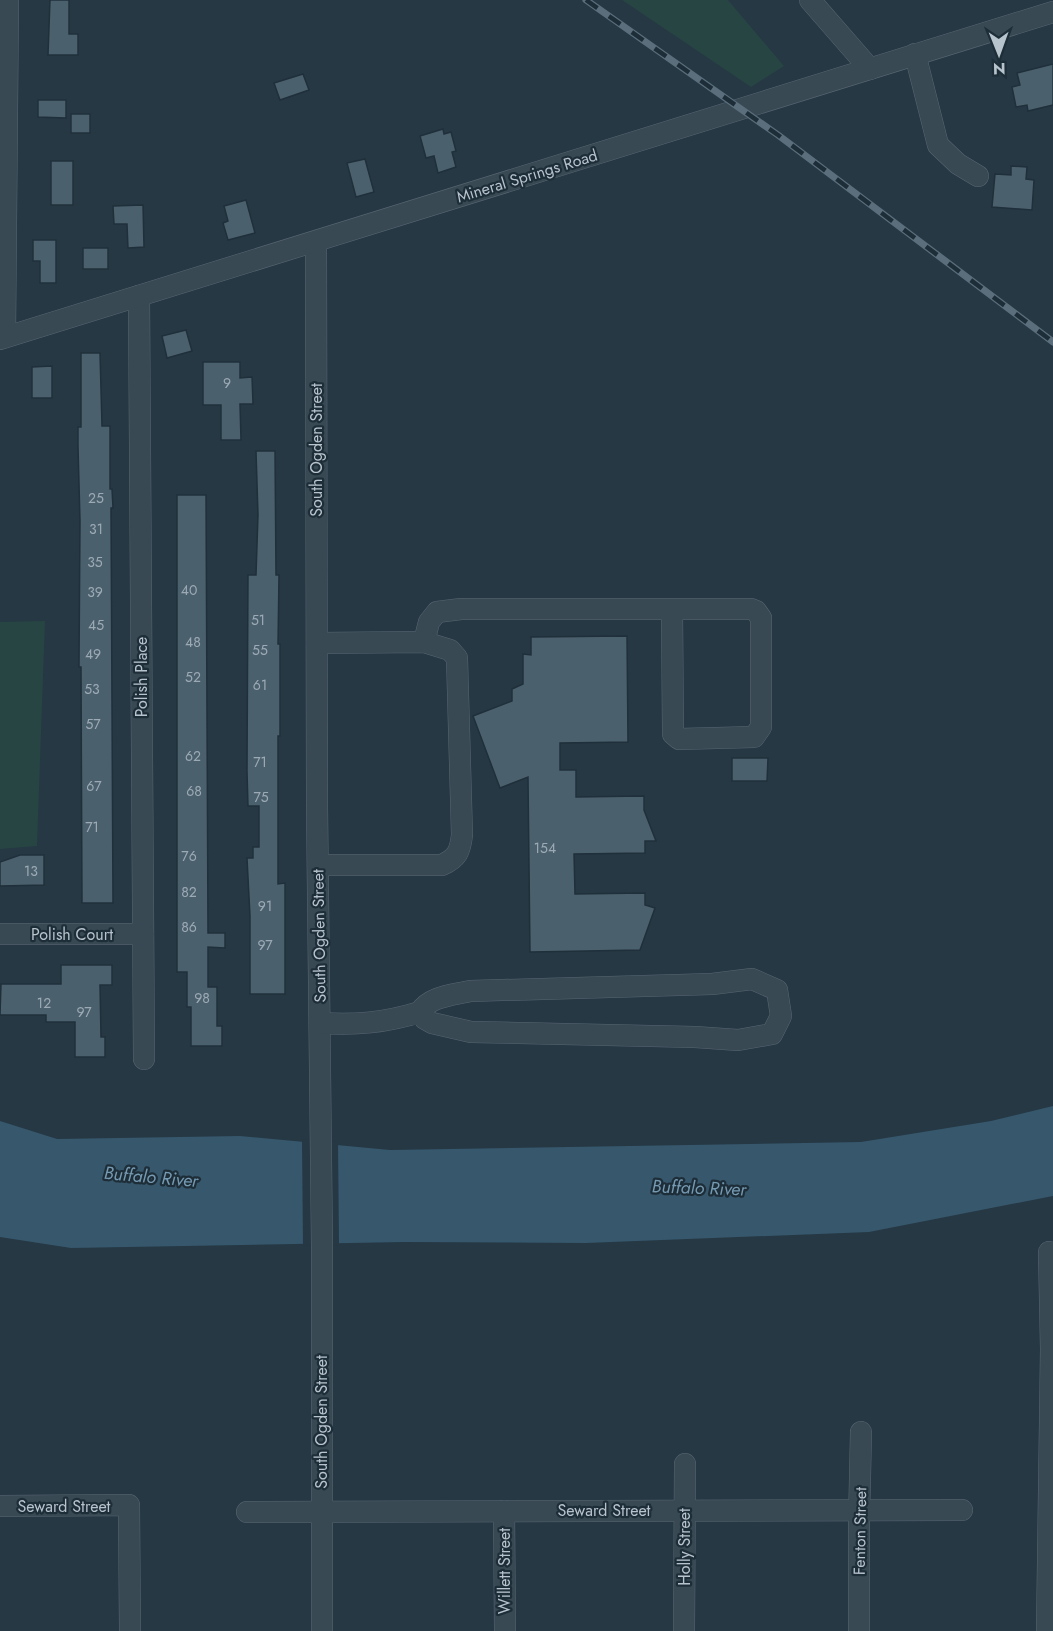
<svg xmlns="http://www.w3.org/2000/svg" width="1053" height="1631" font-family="Jost,sans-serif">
<rect width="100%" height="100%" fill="#253844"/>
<g fill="#274543">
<path d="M 622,0 L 728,0 L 784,66 L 751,87 Z"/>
<path d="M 45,621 L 37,846 L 0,849 L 0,622 Z"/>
</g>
<path fill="#37576c" d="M 1053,1106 L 1053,1196 L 869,1232 L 586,1243 L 404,1242 L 71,1248 L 0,1237 L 0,1121 L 57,1139 L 240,1136 L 390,1150 L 861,1142 L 991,1121 Z"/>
<path fill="#253844" d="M 302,1139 L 338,1142 L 339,1245 L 303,1246 Z"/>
<g fill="#4b606d" stroke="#20303b" stroke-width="1.5">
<path d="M 50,0 L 69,0 L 69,34 L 78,34 L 78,55 L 48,55 Z"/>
<path d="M 1053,64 L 1053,105 L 1028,111 L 1027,105 L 1016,107 L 1012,87 L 1020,85 L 1017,73 Z"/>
<path d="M 303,74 L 309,90 L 280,100 L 274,83 Z"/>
<path d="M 38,100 L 66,100 L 66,118 L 38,117 Z"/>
<rect x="71" y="114" width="19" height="19"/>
<path d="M 443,129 L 444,134 L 451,132 L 456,151 L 452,152 L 456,167 L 438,173 L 434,156 L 426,158 L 420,136 Z"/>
<path d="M 365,159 L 374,192 L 356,197 L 347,163 Z"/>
<rect x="51" y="161" width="22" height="44"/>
<path d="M 1011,166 L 1027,167 L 1026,179 L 1034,180 L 1032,210 L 992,207 L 995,174 L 1011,175 Z"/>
<path d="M 246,200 L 255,233 L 228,240 L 223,223 L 228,221 L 224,206 Z"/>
<path d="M 143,205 L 144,247 L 128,248 L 127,224 L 114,224 L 113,206 Z"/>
<path d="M 33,240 L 56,240 L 56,283 L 40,283 L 40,261 L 33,261 Z"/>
<rect x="83" y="248" width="25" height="21"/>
<path d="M 186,330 L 192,351 L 167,358 L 162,336 Z"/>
<path d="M 81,353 L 100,353 L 102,426 L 110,426 L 110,489 L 112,489 L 113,508 L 111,508 L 113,903 L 82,903 L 81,667 L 79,667 L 80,521 L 78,446 L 78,427 L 81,427 Z"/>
<path d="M 203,362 L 240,362 L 240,378 L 252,377 L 253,404 L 240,404 L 241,440 L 221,440 L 221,405 L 203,405 Z"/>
<path d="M 52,366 L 52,398 L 32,398 L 32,367 Z"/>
<path d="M 256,451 L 275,451 L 276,575 L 279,575 L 278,644 L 280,644 L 280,736 L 278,736 L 278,884 L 285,883 L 285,994 L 250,994 L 250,916 L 247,858 L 253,858 L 253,847 L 259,847 L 259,806 L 248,806 L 247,771 L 248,575 L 256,575 L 258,515 Z"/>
<path d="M 177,495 L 206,495 L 208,933 L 225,933 L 225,948 L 208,947 L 208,987 L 217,987 L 217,1026 L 222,1026 L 222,1046 L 191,1046 L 191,1007 L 187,1007 L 187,972 L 177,972 Z"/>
<path d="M 627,636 L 628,742 L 560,743 L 560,770 L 576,770 L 576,797 L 644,796 L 644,810 L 656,841 L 645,841 L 645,853 L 574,854 L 575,894 L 645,893 L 645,905 L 655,908 L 640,950 L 530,952 L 528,777 L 500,788 L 473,716 L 512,701 L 512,689 L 523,684 L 523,654 L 531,655 L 531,637 Z"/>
<path d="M 732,758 L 768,758 L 767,781 L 732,781 Z"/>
<path d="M 20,855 L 44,855 L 44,885 L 0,886 L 0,862 Z"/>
<path d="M 61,965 L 112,965 L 112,985 L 100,985 L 101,1037 L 105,1037 L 105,1057 L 75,1057 L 75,1022 L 46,1022 L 46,1015 L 0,1015 L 1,984 L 61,984 Z"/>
</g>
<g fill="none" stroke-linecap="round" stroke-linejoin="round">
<defs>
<g id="minor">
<path d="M 810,0 L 870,69"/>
<path d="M 915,54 L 938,145 L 958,164 L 978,176"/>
<path d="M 316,242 L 317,806 L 322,1246 L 322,1631"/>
<path d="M 139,296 L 144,1059"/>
<path d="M 5,337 L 8,0"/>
<path d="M 0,339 L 1053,12"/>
<path d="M 424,642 L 429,622 L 437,612 L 461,609 L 751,609 L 756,611 L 761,618 L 761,727 L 754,737 L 679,739 L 673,734 L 672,609"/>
<path d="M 317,643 L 424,642 L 450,650 L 457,658 L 462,835 C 460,852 457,858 442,865 L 318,865"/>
<path d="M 0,934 L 143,934"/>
<path d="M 320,1023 C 357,1025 384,1023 420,1012 C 430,996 453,995 470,991 L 712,984 L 752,979 L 777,990 L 781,1016 L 772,1034 L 738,1040 L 695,1037 L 471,1032 L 432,1023 L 425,1019 L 420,1012"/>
<path d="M 0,1506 L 129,1505 L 130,1631"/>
<path d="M 504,1511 L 505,1631"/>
<path d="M 247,1512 L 962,1510"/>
<path d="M 684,1631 L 685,1464"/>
<path d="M 859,1631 L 859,1523 L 861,1432"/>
<path d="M 1047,1631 L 1051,1349 L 1049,1252"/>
</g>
</defs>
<use href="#minor" stroke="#586671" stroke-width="22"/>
<use href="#minor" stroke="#394954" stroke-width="21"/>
<defs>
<path id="rail" d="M 586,0 L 778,135 L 1053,342"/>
</defs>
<use href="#rail" stroke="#5b6e7b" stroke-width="7"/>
<use href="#rail" stroke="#1e2e39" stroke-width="4.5" stroke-dasharray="14" stroke-linecap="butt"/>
</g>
<g text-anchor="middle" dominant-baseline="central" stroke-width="4.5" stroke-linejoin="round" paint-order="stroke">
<g font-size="14" fill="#9caab5">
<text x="227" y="383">9</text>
<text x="96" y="498">25</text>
<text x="96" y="529">31</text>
<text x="95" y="562">35</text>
<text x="189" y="590">40</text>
<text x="95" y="592">39</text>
<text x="258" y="620">51</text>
<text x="96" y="625">45</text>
<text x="193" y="642">48</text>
<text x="260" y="650">55</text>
<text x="93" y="654">49</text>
<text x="193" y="677">52</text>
<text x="260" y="685">61</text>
<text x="92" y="689">53</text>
<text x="93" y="724">57</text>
<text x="193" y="756">62</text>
<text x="260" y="762">71</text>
<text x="94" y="786">67</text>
<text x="194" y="791">68</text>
<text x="261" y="797">75</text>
<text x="92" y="827">71</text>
<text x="545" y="848">154</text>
<text x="189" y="856">76</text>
<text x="31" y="871">13</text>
<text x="189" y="892">82</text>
<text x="265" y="906">91</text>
<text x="189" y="927">86</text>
<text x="265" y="945">97</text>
<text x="202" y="998">98</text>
<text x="44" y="1003">12</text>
<text x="84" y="1012">97</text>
</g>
<g font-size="16" fill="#b7c3cd" stroke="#1e2e39">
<text transform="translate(527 176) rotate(-17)">Mineral Springs Road</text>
<text transform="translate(316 450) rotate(-90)">South Ogden Street</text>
<text transform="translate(141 677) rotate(-90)">Polish Place</text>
<text x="72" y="934">Polish Court</text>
<text transform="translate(319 936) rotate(-91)">South Ogden Street</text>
<text transform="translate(321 1422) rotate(-90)">South Ogden Street</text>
<text x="64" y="1506">Seward Street</text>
<text x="604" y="1510">Seward Street</text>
<text transform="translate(860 1531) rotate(-89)">Fenton Street</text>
<text transform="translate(684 1547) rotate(-90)">Holly Street</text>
<text transform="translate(504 1571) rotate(-90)">Willett Street</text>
</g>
<g font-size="18" font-style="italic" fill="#759ab2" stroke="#1e2e39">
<text transform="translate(151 1177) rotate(5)">Buffalo River</text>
<text transform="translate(699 1188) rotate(2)">Buffalo River</text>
</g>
</g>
<g transform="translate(999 54) rotate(179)" stroke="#1e2e39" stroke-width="4.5" paint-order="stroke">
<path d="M0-4.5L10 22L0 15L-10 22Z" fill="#b7c3cd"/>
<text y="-9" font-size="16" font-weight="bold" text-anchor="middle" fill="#b7c3cd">N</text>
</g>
</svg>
